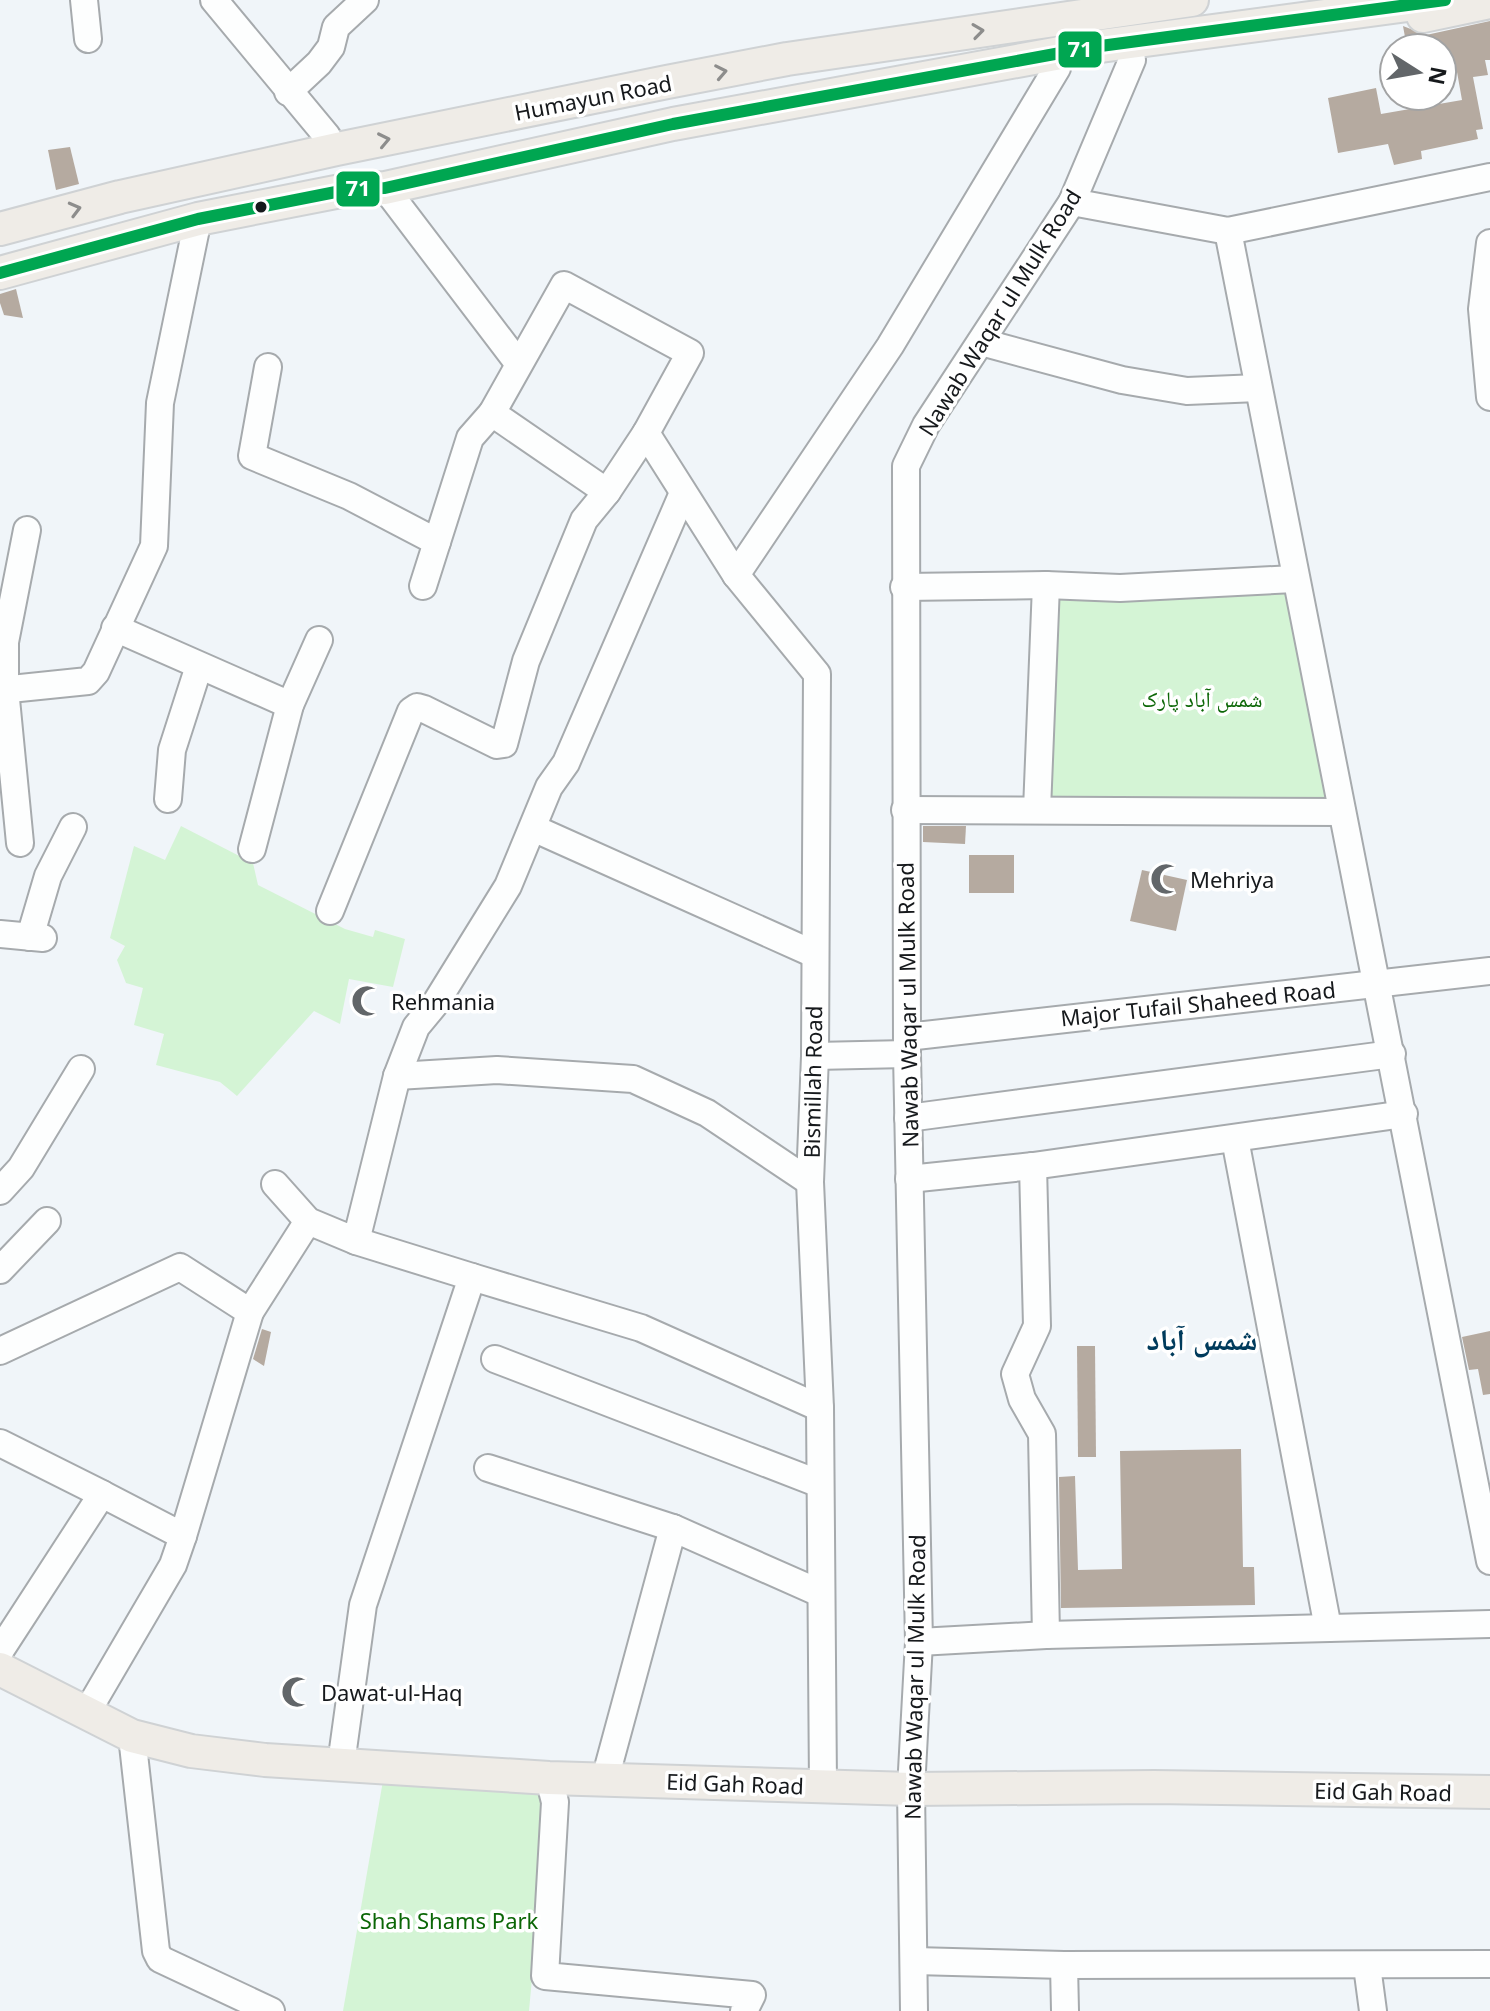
<svg xmlns="http://www.w3.org/2000/svg" width="1490" height="2011" font-family="'Noto Sans','Noto Naskh Arabic',sans-serif">
<rect width="100%" height="100%" fill="#f0f5f9"/>
<g fill="#d4f4d5">
<path d="M 1291,583 L 1338,809 L 1043,805 L 1051,591 Z"/>
<path d="M 181,826 L 253,863 L 258,885 L 345,929 L 373,937 L 375,930 L 405,939 L 393,987 L 349,979 L 340,1024 L 314,1011 L 237,1096 L 220,1082 L 156,1065 L 164,1034 L 134,1025 L 143,988 L 126,983 L 117,960 L 125,946 L 110,938 L 134,846 L 165,860 Z"/>
<path d="M 384,1775 L 550,1781 L 529,2011 L 343,2011 Z"/>
</g>
<g fill="#b5aaa0">
<path d="M 1490,21 L 1490,60 L 1485,60 L 1488,75 L 1473,77 L 1483,129 L 1476,130 L 1478,139 L 1421,151 L 1422,159 L 1394,165 L 1388,144 L 1338,153 L 1328,98 L 1376,88 L 1381,114 L 1462,100 L 1457,72 L 1442,76 L 1442,48 L 1407,48 L 1403,26 L 1426,35 Z"/>
<path d="M 70,147 L 79,184 L 56,190 L 48,150 Z"/>
<path d="M 16,289 L 23,318 L 4,315 L 0,303 L 0,294 Z"/>
<path d="M 923,826 L 966,826 L 965,844 L 923,842 Z"/>
<rect x="969" y="855" width="45" height="38"/>
<path d="M 1142,870 L 1187,880 L 1176,931 L 1130,921 Z"/>
<path d="M 262,1329 L 271,1332 L 264,1366 L 253,1359 Z"/>
<path d="M 1490,1331 L 1490,1394 L 1483,1395 L 1478,1369 L 1469,1370 L 1462,1337 Z"/>
<path d="M 1077,1346 L 1095,1346 L 1096,1457 L 1078,1457 Z"/>
<path d="M 1241,1449 L 1243,1567 L 1254,1567 L 1255,1605 L 1061,1608 L 1059,1477 L 1075,1476 L 1078,1570 L 1122,1569 L 1120,1451 Z"/>
</g>
<g fill="none" stroke-linecap="round" stroke-linejoin="round">
<defs>
<g id="minor">
<path d="M 84,0 L 88,39"/>
<path d="M 214,0 L 327,136"/>
<path d="M 288,92 L 319,63 L 331,47 L 336,27 L 365,0"/>
<path d="M 385,188 L 518,363"/>
<path d="M 1072,202 L 1228,231 L 1490,177"/>
<path d="M 1228,231 L 1490,1561"/>
<path d="M 1490,243 L 1482,309 L 1490,397"/>
<path d="M 564,285 L 690,353 L 646,433 L 607,492 L 492,413 Z"/>
<path d="M 981,342 L 1122,380 L 1187,391 L 1258,388"/>
<path d="M 268,367 L 252,456 L 349,496 L 437,542"/>
<path d="M 646,433 L 736,575 L 817,674 L 815,1056 L 810,1182 L 820,1408 L 823,1786"/>
<path d="M 736,575 L 890,346 L 1057,68"/>
<path d="M 423,586 L 470,438 L 492,413"/>
<path d="M 904,587 L 1046,585 L 1120,588 L 1294,579"/>
<path d="M 115,628 L 290,705"/>
<path d="M 0,690 L 88,681 L 96,672 L 154,546 L 160,403 L 198,219"/>
<path d="M 168,799 L 172,750 L 199,666"/>
<path d="M 905,810 L 1342,812"/>
<path d="M 1037,810 L 1046,585"/>
<path d="M 533,828 L 814,954"/>
<path d="M 20,843 L 5,689 L 5,642 L 27,530"/>
<path d="M 252,849 L 290,705 L 319,640"/>
<path d="M 330,911 L 411,711 L 417,707 L 424,709 L 497,745 L 504,744 L 526,661 L 584,520 L 607,492"/>
<path d="M 0,934 L 43,938"/>
<path d="M 30,937 L 48,876 L 73,827"/>
<path d="M 907,1037 L 1490,971"/>
<path d="M 815,1056 L 907,1054"/>
<path d="M 397,1076 L 497,1070 L 633,1079 L 707,1113 L 810,1182"/>
<path d="M 908,1118 L 1392,1054"/>
<path d="M 1235,1139 L 1328,1628"/>
<path d="M 1033,1166 L 1037,1326 L 1015,1374 L 1022,1399 L 1042,1434 L 1046,1635"/>
<path d="M 909,1179 L 1033,1166 L 1404,1114"/>
<path d="M 275,1184 L 308,1221 L 356,1241 L 397,1076 L 416,1027 L 435,1004 L 508,886 L 549,787 L 566,763 L 683,493"/>
<path d="M 0,1191 L 21,1168 L 81,1069"/>
<path d="M 0,1270 L 47,1221"/>
<path d="M 472,1277 L 641,1328 L 820,1408"/>
<path d="M 0,1351 L 180,1267 L 250,1312 L 308,1221"/>
<path d="M 495,1359 L 820,1484"/>
<path d="M 0,1443 L 102,1494"/>
<path d="M 488,1468 L 673,1528 L 820,1593"/>
<path d="M 919,1642 L 1046,1635 L 1490,1624"/>
<path d="M 0,1651 L 102,1494 L 183,1536 L 250,1312"/>
<path d="M 87,1712 L 173,1565 L 183,1536"/>
<path d="M 132,1736 L 156,1951 L 160,1959 L 271,2011"/>
<path d="M 341,1764 L 363,1605 L 472,1277 L 356,1241"/>
<path d="M 549,1778 L 555,1802 L 545,1976 L 752,1995 L 744,2011"/>
<path d="M 605,1779 L 673,1528"/>
<path d="M 915,1961 L 1064,1965 L 1490,1964"/>
<path d="M 1064,1965 L 1065,2011"/>
<path d="M 1367,1966 L 1373,2011"/>
<path d="M 914,2011 L 911,1789 L 919,1642 L 907,1054 L 906,466 L 926,425 L 1072,202 L 1132,60"/>
</g>
<g id="major">
<path d="M 1423,16 L 1490,2"/>
<path d="M 0,229 L 120,197 L 337,149 L 667,82 L 787,59 L 1192,0"/>
<path d="M 0,273 L 198,219 L 351,189 L 385,188 L 673,124 L 1093,47 L 1445,0"/>
<path d="M 0,1669 L 132,1736 L 191,1751 L 265,1760 L 549,1778 L 911,1789 L 1154,1787 L 1490,1792"/>
</g>
</defs>
<use href="#minor" stroke="#a6aaad" stroke-width="30"/>
<use href="#major" stroke="#cfd2d4" stroke-width="36"/>
<use href="#minor" stroke="#fdfefe" stroke-width="26"/>
<use href="#major" stroke="#efece7" stroke-width="32"/>
<defs>
<path id="bus-1" d="M 0,273 L 198,219 L 351,189 L 385,188 L 673,124 L 1093,47 L 1445,0"/>
</defs>
<use href="#bus-1" stroke="#fff" stroke-width="18"/>
<use href="#bus-1" stroke="#00a651" stroke-width="12"/>
</g>
<defs><path id="oneway-chevron" d="M-2-3.5L2.5 0L-2 3.5" fill="none" stroke-width="1.6" stroke-linecap="round" stroke-linejoin="round" transform="scale(2)"/></defs>
<g stroke="#8d8d8c">
<use href="#oneway-chevron" transform="translate(978 31) rotate(-8)"/>
<use href="#oneway-chevron" transform="translate(721 72) rotate(-11)"/>
<use href="#oneway-chevron" transform="translate(384 140) rotate(-12)"/>
<use href="#oneway-chevron" transform="translate(75 209) rotate(-15)"/>
</g>
<defs>
<symbol id="mosque-bare" viewBox="-9 -9 18 18"><path d="M3.5-4.9A6 6 0 1 0 3.5 4.9A5 5 0 1 1 3.5-4.9Z" fill="#626669" stroke="#fff" stroke-width="2.5" paint-order="stroke"/></symbol>
</defs>
<g fill-rule="evenodd">
<use href="#mosque-bare" x="1144" y="857" width="44" height="44"/>
<use href="#mosque-bare" x="345" y="979" width="44" height="44"/>
<use href="#mosque-bare" x="275" y="1670" width="44" height="44"/>
</g>
<circle fill="#16191c" stroke="#fff" stroke-width="3" cx="261" cy="207" r="7"/>
<g text-anchor="middle" dominant-baseline="central" stroke-width="7" stroke-linejoin="round" paint-order="stroke">
<g font-size="22" fill="#16191c" stroke="#fff">
<text transform="translate(593 97) rotate(-11)">Humayun Road</text>
<text transform="translate(999 312) rotate(-58)">Nawab Waqar ul Mulk Road</text>
<text transform="translate(1198 1003) rotate(-6)">Major Tufail Shaheed Road</text>
<text transform="translate(907 1005) rotate(-91)">Nawab Waqar ul Mulk Road</text>
<text transform="translate(812 1082) rotate(-89)">Bismillah Road</text>
<text transform="translate(914 1677) rotate(-89)">Nawab Waqar ul Mulk Road</text>
<text transform="translate(735 1783) rotate(2)">Eid Gah Road</text>
<text transform="translate(1383 1791) rotate(1)">Eid Gah Road</text>
</g>
<g font-size="22" fill="#0b6606" stroke="#fff">
<text x="1202" y="698">شمس آباد پارک</text>
<text x="449" y="1920">Shah Shams Park</text>
</g>
<g font-size="22" fill="#16191c" stroke="#fff" text-anchor="start">
<text x="1190" y="879">Mehriya</text>
<text x="391" y="1001">Rehmania</text>
<text x="321" y="1692">Dawat-ul-Haq</text>
</g>
<g font-size="30" font-weight="bold" fill="#003b5c" stroke="#fff">
<text x="1202" y="1338">شمس آباد</text>
</g>
</g>
<g stroke="#fff" stroke-width="3">
<rect x="1057" y="30" width="46" height="39" rx="8" fill="#00a651"/>
<rect x="335" y="170" width="46" height="38" rx="8" fill="#00a651"/>
</g>
<g font-size="22" text-anchor="middle" font-weight="bold" fill="#fff">
<text x="1080" y="57">71</text>
<text x="358" y="196">71</text>
</g>
<g transform="translate(1418 72) rotate(101)"><circle r="38" fill="#ffffff" stroke="#a2a3a4" stroke-width="2"/>
<path d="M0-6L14 30L0 20L-14 30Z" fill="#626669"/>
<text y="-12" font-size="22" font-weight="bold" text-anchor="middle" fill="#16191c">N</text>
</g>
</svg>
